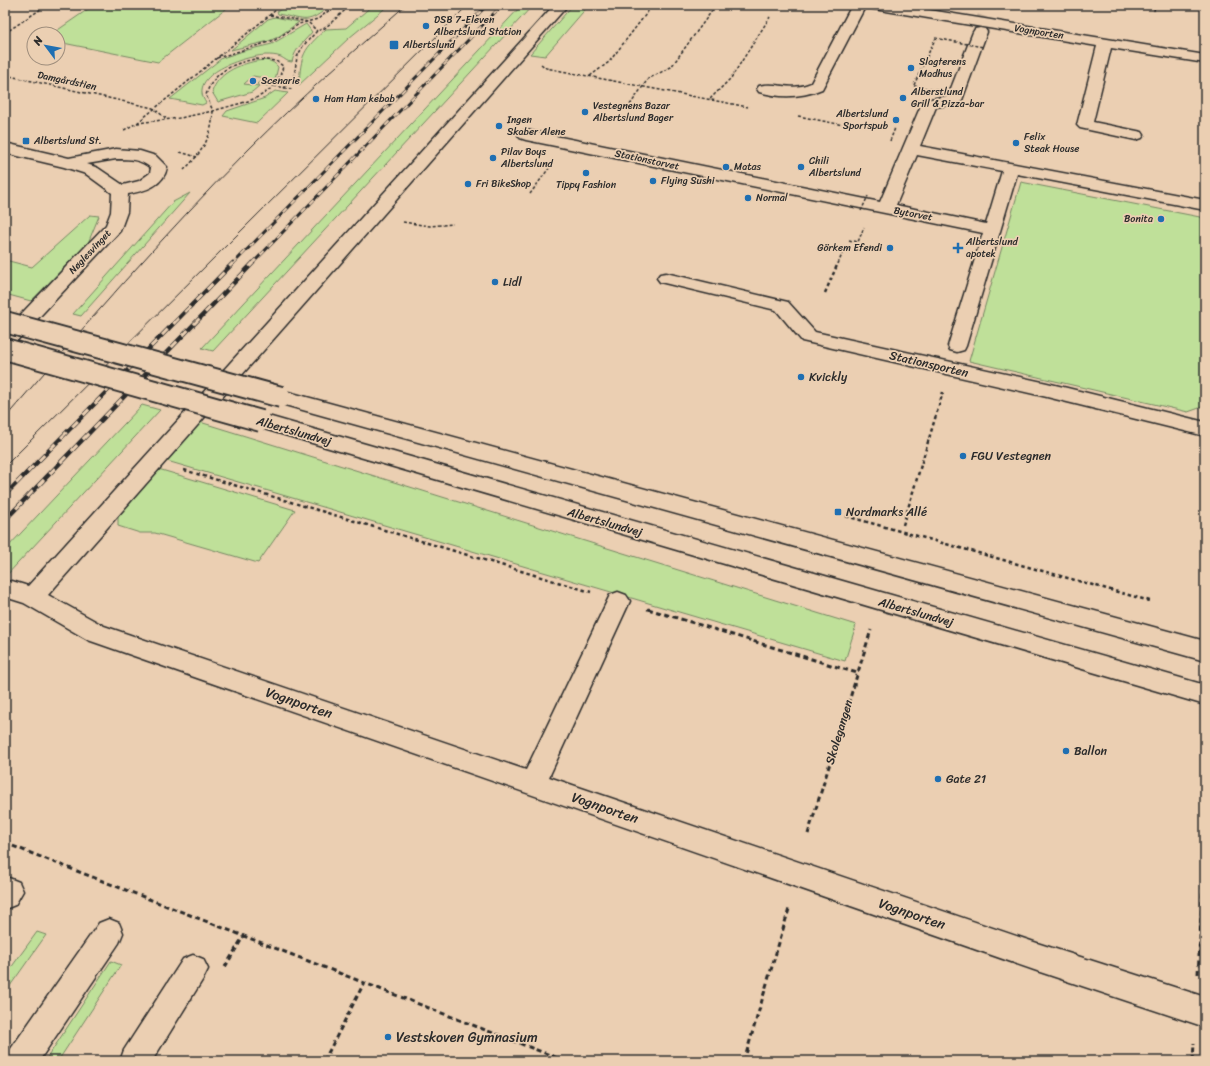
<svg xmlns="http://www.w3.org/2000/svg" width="1210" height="1066" font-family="Sriracha,sans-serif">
<rect width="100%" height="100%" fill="#ebcfb2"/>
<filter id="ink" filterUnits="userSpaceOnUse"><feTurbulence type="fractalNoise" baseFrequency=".025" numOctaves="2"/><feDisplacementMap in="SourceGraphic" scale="8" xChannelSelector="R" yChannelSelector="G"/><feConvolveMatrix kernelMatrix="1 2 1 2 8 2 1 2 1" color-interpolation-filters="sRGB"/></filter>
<g filter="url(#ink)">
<g fill="#bfe099" stroke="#758662">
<path d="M 94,5 L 231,5 L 158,62 L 58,42 L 58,34 L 52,34 Z"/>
<path d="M 286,5 L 331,5 C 307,25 307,20 278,14 L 277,12 Z"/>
<path d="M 373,5 L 389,5 L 349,38 L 299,85 C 301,54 303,50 326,29 L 346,28 Z"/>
<path d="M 522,5 L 533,5 L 213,351 L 202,348 Z"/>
<path d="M 573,5 L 589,5 L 545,56 L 530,54 Z"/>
<path d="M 275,17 L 299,22 L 278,37 L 269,41 L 231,50 L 268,19 Z"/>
<path d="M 306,24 L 312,32 C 304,42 295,48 292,62 C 287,62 285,59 281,57 C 276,55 270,55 266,55 C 245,56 186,74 206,103 L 202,105 L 170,99 L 222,58 L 243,51 L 272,44 Z"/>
<path d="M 256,61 C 265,60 272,59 278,67 L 275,80 L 268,86 L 257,84 L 264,78 L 253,76 L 244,84 L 259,86 L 252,92 L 218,102 L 212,92 C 218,73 238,65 256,61 Z"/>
<path d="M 275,91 L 288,93 L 257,123 L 223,116 L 227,111 L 265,98 Z"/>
<path d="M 1021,182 L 1205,218 L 1205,406 L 1188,412 L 969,361 Z"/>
<path d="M 190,193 L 81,316 L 73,314 L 173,202 Z"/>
<path d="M 90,215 L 99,216 L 88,243 L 31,301 L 5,294 L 5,260 L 32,267 Z"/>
<path d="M 142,405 L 160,410 L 5,577 L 5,550 Z"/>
<path d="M 200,422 L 856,625 L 845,661 L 167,461 Z"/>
<path d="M 155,468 L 295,510 L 258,563 L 155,533 L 140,533 L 118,526 L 118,517 L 145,486 L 144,478 Z"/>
<path d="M 37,932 L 46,935 L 5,993 L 5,976 Z"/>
<path d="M 111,961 L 121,965 L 58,1061 L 45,1061 Z"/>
</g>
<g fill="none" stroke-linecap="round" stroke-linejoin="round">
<path stroke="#c5ae97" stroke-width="16" stroke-dasharray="16 8" stroke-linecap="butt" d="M 980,32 L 987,12"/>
<defs>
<g id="minor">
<path d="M 554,5 L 568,5 L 48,595 L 104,626 L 526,770 L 610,595 L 618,592 L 626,595 L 630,601 L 549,777 L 1040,944 L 1205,997 L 1205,1027 L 1040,972 L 88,640 L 24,603 L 5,597 L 5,583 L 12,581 L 28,586 Z"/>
<path d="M 852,5 L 866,5 L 822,89 C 801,98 780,98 759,92 L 757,89 L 759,86 C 776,81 791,92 811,83 Z"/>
<path d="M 867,5 L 899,5 L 1205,55 L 1205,63 L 1111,48 L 1093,122 L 1142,132 L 1144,135 L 1142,138 L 1136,140 L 1080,128 L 1077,125 L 1097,46 L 874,9 L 869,8 Z"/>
<path d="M 980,28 L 985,29 L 987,32 L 962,100 L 959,103 L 936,107 L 920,146 L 1205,200 L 1205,210 L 1017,174 L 966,346 L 964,350 L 957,352 L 950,350 L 948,346 L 983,233 L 526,140 L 520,138 L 518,135 L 520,132 L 526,130 L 880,202 L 922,103 L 925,100 L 948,96 L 973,32 L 975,29 ZM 917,155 L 1002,171 L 986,224 L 896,205 Z"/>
<path d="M 5,143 L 69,158 L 116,149 L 140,151 L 156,156 L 167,167 C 164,186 145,191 128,194 L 127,212 L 120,231 L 12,346 L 5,348 L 5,331 L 106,225 L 111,212 L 112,193 L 86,174 L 64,167 L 5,153 ZM 116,159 C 130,159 140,159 151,168 L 150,173 L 139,181 L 123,185 L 98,168 L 87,164 Z"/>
<path d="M 666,273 L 788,302 L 815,332 L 1047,383 L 1205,422 L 1205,436 L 1047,397 L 802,341 L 776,310 L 660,282 L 657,278 L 660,274 Z"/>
<path d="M 281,390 L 1205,641 L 1205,661 L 274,402 L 271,397 L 274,392 Z"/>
<path d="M 261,414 L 1205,685 L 1205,705 L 254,426 L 251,421 L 254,416 Z"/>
<path d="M 9,878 L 19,882 L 23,891 L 15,905 L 5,909 L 5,880 Z"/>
<path d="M 109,919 L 119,923 L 123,933 L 119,943 L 39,1061 L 6,1061 L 10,1050 L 99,923 Z"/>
<path d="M 193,955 L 203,959 L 208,969 L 203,979 L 152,1061 L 120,1061 L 124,1050 L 183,959 Z"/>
</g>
</defs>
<use href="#minor" stroke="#2b2b2b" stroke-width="3"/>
<g stroke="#2b2b2b" stroke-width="1.5" stroke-dasharray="3 2" stroke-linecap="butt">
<path d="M 1154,11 L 1155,5"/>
<path d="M 270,15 L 308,22 L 317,31"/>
<path d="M 5,33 L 47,5"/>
<path d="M 217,58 L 275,40 L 299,24 L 318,19 L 336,5"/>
<path d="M 256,59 L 276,61 L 283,66 C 276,100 241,102 213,111 L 206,95 C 213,72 233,63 256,59 Z"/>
<path d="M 541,64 L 546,68 L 748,107"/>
<path d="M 5,75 L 153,108 L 167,119"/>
<path d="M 590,76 L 609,62 L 653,5"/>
<path d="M 914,85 L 935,39"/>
<path d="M 274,86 L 292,89"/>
<path d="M 284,88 L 294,77 L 297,57 L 303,46 L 317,31 L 325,28 L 351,5"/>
<path d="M 710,99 L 731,78 L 770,17"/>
<path d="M 630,105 L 648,79 L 671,67 L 714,8"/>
<path d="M 798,116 L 843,125"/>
<path d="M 137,123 L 180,118 L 213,111"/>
<path d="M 124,130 L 137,123 L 282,5"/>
<path d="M 180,152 L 197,157"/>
<path d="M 184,170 C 203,151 212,137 213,111"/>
<path d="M 530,194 L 552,164"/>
<path d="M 403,222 L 430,226 L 453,224"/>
<path d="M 849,240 L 858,242 L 864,227"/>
<path d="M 838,264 L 845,247"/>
</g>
<g stroke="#2b2b2b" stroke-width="2.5" stroke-dasharray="3.5 3" stroke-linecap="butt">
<path d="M 825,293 L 838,263"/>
<path d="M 184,470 L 591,592"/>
<path d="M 846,516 L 1150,601"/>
<path d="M 903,525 L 943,392"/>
<path d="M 647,609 L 651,610"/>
</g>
<g stroke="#2b2b2b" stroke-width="3" stroke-dasharray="5 3.5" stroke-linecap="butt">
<path d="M 648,609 L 857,673"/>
<path d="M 808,834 L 871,630"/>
<path d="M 5,843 L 565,1061"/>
<path d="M 225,967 L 243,937"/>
<path d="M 1198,974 L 1205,851"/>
<path d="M 324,1061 L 364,983"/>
<path d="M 744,1061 L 789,909"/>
<path d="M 1193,1061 L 1194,1043"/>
</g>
<use href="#minor" fill="#ebcfb2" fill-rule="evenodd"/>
<g stroke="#2b2b2b" stroke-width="1">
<path d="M 5,418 C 84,327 163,235 248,150 C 299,99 352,52 406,5"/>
<path d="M 5,466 L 468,5"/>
</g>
<defs>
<g id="rail-far1">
<path d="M 233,264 L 487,5"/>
<path d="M 252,264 L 502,5"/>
</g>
<g id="rail">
<path d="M 5,495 L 233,263"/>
<path d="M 5,520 L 253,263"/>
</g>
</defs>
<use href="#rail-far1" stroke="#2b2b2b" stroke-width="3"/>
<use href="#rail" stroke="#2b2b2b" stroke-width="4.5"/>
<use href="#rail-far1" stroke="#ebcfb2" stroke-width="2" stroke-dasharray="6" stroke-linecap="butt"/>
<use href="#rail" stroke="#ebcfb2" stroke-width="3" stroke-dasharray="8" stroke-linecap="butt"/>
<defs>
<g id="minor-bridge">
<path d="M 5,322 L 281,397"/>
<path d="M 5,349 L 261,421"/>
</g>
</defs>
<use href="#minor-bridge" stroke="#2b2b2b" stroke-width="24" stroke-linecap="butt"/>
<g stroke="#2b2b2b" stroke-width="1.5" stroke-dasharray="3 2" stroke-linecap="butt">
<path d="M 935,38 L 983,47"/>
<path d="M 914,86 L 965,95"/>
<path d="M 890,141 L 895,128"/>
<path d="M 861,211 L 868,196"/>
</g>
<use href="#minor-bridge" stroke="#ebcfb2" stroke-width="20"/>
</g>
</g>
<g fill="#1f6fb2" stroke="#ebcfb2" stroke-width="1.5">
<circle cx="426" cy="26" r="4"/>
<rect x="389" y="40" width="10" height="10" rx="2"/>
<circle cx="911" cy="68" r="4"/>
<circle cx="253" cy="81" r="4"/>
<circle cx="903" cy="98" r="4"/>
<circle cx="316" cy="99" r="4"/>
<circle cx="585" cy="112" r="4"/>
<circle cx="896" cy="120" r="4"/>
<circle cx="499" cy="126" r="4"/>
<rect x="22" y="137" width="8" height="8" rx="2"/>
<circle cx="1016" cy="143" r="4"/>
<circle cx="493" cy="158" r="4"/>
<circle cx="726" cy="167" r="4"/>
<circle cx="801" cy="167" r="4"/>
<circle cx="586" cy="173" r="4"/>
<circle cx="653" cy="181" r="4"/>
<circle cx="468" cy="184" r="4"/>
<circle cx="748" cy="198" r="4"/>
<circle cx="1161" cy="219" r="4"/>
<circle cx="890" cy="248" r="4"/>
<path d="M956 242h4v4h4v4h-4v4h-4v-4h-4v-4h4z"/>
<circle cx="495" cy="282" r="4"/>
<circle cx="801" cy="377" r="4"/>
<circle cx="963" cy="456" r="4"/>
<rect x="834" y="508" width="8" height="8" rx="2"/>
<circle cx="1066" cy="751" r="4"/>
<circle cx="938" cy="779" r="4"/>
<circle cx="388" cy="1037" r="4"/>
</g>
<g text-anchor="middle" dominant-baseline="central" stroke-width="3.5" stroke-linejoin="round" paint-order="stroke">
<g font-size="10" fill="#2b2b2b" stroke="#ebcfb2" text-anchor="start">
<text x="434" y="20">DSB 7-Eleven<tspan x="434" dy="12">Albertslund Station</tspan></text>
<text x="403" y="45">Albertslund</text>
<text x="919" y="62">Slagterens<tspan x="919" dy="12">Madhus</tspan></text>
<text x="261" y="81">Scenarie</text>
<text x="911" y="92">Alberstlund<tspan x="911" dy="12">Grill &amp; Pizza-bar</tspan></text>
<text x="324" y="99">Ham Ham kebab</text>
<text x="593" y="106">Vestegnens Bazar<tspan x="593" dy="12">Albertslund Bager</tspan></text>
<text x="888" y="114" text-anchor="end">Albertslund<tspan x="888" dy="12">Sportspub</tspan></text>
<text x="507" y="120">Ingen<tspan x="507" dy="12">Skaber Alene</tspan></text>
<text x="1024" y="137">Felix<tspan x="1024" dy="12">Steak House</tspan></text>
<text x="34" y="141">Albertslund St.</text>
<text x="501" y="152">Pilav Boys<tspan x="501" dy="12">Albertslund</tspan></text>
<text x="809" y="161">Chili<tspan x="809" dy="12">Albertslund</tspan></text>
<text x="734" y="167">Matas</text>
<text x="661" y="181">Flying Sushi</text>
<text x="476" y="184">Fri BikeShop</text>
<text x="586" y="185" text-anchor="middle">Tippy Fashion</text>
<text x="756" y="198">Normal</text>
<text x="1153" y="219" text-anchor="end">Bonita</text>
<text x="966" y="242">Albertslund<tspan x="966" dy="12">apotek</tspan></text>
<text x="882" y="248" text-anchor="end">Görkem Efendi</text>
</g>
<g font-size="10" fill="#2b2b2b" stroke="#ebcfb2">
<text transform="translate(1039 32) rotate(9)">Vognporten</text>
<text transform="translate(67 81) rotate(12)">Damgårdstien</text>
<text transform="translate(647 160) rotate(12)">Stationstorvet</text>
<text transform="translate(913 214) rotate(11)">Bytorvet</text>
<text transform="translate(90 252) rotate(-47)">Nøglesvinget</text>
</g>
<g font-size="12" fill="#2b2b2b" stroke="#ebcfb2" text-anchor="start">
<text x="503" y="282">Lidl</text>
<text x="809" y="377">Kvickly</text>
<text x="971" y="456">FGU Vestegnen</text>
<text x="846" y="512">Nordmarks Allé</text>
<text x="1074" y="751">Ballon</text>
<text x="946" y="779">Gate 21</text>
</g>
<g font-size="12" fill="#2b2b2b" stroke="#ebcfb2">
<text transform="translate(929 364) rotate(13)">Stationsporten</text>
<text transform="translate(294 431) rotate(16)">Albertslundvej</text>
<text transform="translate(605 522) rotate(16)">Albertslundvej</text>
<text transform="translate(916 612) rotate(16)">Albertslundvej</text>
<text transform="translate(839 732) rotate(-73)">Skolegangen</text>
</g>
<g font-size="14" fill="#2b2b2b" stroke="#ebcfb2">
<text transform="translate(299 703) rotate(19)">Vognporten</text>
<text transform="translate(605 808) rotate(19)">Vognporten</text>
<text transform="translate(912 914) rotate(19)">Vognporten</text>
</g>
<g font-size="14" fill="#2b2b2b" stroke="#ebcfb2" text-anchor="start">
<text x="396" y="1037">Vestskoven Gymnasium</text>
</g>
</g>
<rect width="1210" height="1066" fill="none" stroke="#ebcfb2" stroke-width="20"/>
<rect x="10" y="10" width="1190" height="1046" fill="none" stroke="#2b2b2b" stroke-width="1.5" filter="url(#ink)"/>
<g transform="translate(46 46) rotate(302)"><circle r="19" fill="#ebcfb2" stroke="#9e8d7c"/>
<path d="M0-3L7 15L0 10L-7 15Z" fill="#1f6fb2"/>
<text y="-6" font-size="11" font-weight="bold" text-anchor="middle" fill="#2b2b2b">N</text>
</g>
</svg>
